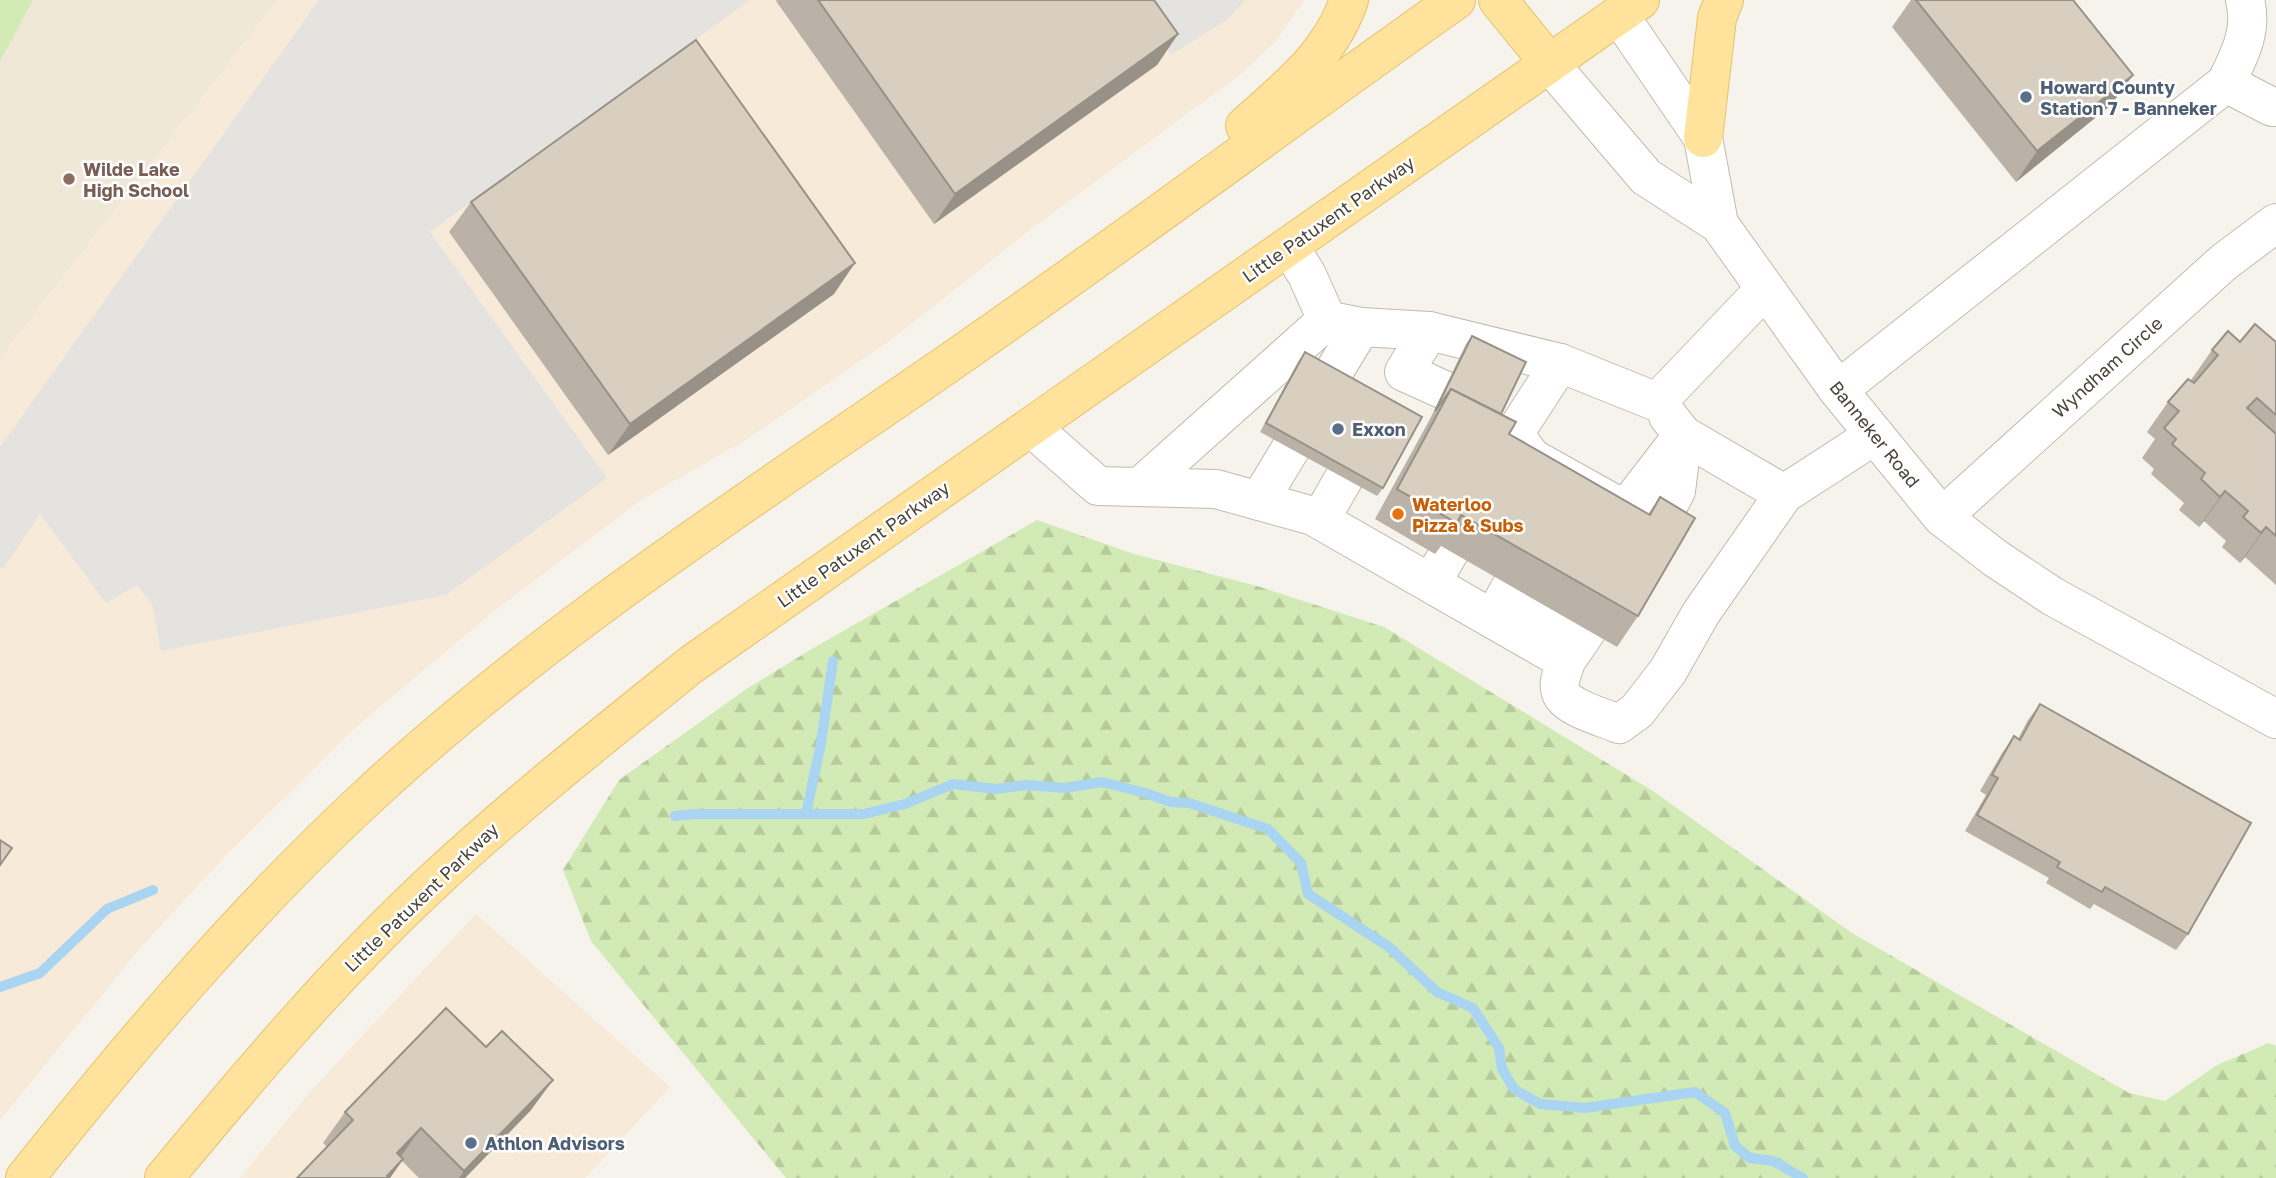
<svg xmlns="http://www.w3.org/2000/svg" width="2276" height="1178" font-family="'Golos Text',sans-serif">
<defs>
<pattern id="forest-firs" width="22" height="20" patternUnits="userSpaceOnUse" patternTransform="scale(1.75)"><rect width="22" height="20" fill="#d2eab5"/><path d="M5 1l3.5 6h-7zM16 11l3.5 6h-7z" fill="#b6ca9c"/></pattern>
</defs>
<rect width="100%" height="100%" fill="#f6f3ec"/>
<g fill="#f7ead8">
<path d="M 277,0 L 1304,0 L 1276,41 L 1241,74 L 1027,232 L 896,336 L 746,440 L 641,500 L 494,611 L 356,727 L 228,853 L 141,947 L 0,1120 L 0,358 Z"/>
<path d="M 476,914 L 670,1087 L 585,1178 L 240,1178 L 310,1092 Z"/>
</g>
<path fill="#efe8d6" d="M 0,0 L 277,0 L 0,358 Z"/>
<path fill="url(#forest-firs)" d="M 1037,520 L 1134,554 L 1257,586 L 1384,627 L 1653,791 L 1852,933 L 2129,1093 L 2165,1101 L 2217,1065 L 2269,1043 L 2276,1046 L 2276,1178 L 786,1178 L 591,941 L 563,870 L 619,780 L 745,690 L 810,650 Z"/>
<path fill="#d2eab5" d="M 0,0 L 33,0 L 0,61 Z"/>
<g fill="#e5e3e0">
<path d="M 319,0 L 750,0 L 430,232 L 607,478 L 446,595 L 161,651 L 152,604 L 137,585 L 106,603 L 40,514 L 3,569 L 0,567 L 0,447 Z"/>
<path d="M 1132,0 L 1245,0 L 1228,19 L 1171,55 Z"/>
</g>
<g fill="none" stroke-linecap="round" stroke-linejoin="round">
<g stroke="#a9d4f2" stroke-width="10">
<path d="M 806,814 L 821,743 L 833,661"/>
<path d="M 675,816 L 694,814 L 864,814 L 905,804 L 953,784 L 996,789 L 1026,785 L 1065,788 L 1102,782 L 1145,793 L 1171,802 L 1189,803 L 1268,829 L 1301,863 L 1308,894 L 1389,947 L 1437,992 L 1473,1008 L 1499,1048 L 1502,1069 L 1514,1089 L 1540,1104 L 1585,1108 L 1695,1092 L 1725,1113 L 1735,1146 L 1750,1158 L 1773,1161 L 1803,1178"/>
<path d="M 0,987 L 40,973 L 107,909 L 153,890"/>
</g>
<defs>
<g id="minor">
<path d="M 1619,15 L 1703,138 L 1719,224"/>
<path d="M 1549,63 L 1646,177 L 1719,224 L 1838,390 L 1942,517 L 1995,558 L 2052,596 L 2276,719"/>
<path d="M 2226,83 L 2272,107 L 2276,107"/>
<path d="M 1289,246 L 1307,275 L 1327,320 L 1361,327 L 1429,331 L 1560,363 L 1657,402 L 1765,289"/>
<path d="M 1429,331 L 1404,372 L 1444,390"/>
<path d="M 1560,363 L 1518,428 L 1519,441 L 1532,458 L 1625,510 L 1683,435"/>
<path d="M 1330,378 L 1361,327"/>
<path d="M 1838,390 L 2226,83 C 2239,56 2253,31 2245,0"/>
<path d="M 1668,416 L 1683,435 L 1784,494"/>
<path d="M 1031,427 L 1098,486 L 1216,489 L 1313,516 L 1566,661"/>
<path d="M 1683,435 L 1676,491 L 1652,535 L 1566,661 C 1563,671 1557,683 1561,693 C 1567,708 1605,718 1619,724 L 1637,711 L 1668,671 L 1701,613 L 1784,494 L 1875,435"/>
<path d="M 1140,487 L 1327,320"/>
<path d="M 1259,501 L 1291,448"/>
<path d="M 1942,517 L 2224,262 L 2276,223"/>
<path d="M 1320,520 L 1344,478"/>
<path d="M 1431,583 L 1476,507"/>
<path d="M 1493,619 L 1536,541"/>
<path d="M 1516,632 L 1562,556"/>
<path d="M 1543,648 L 1587,571"/>
</g>
<g id="major">
<path d="M 1498,0 L 1549,63"/>
<path d="M 1245,126 C 1287,88 1330,56 1349,0"/>
<path d="M 1703,138 L 1717,18 L 1724,0"/>
<path d="M 25,1178 C 130,1046 239,917 362,802 C 540,635 746,503 946,365 C 1118,246 1285,121 1456,0"/>
<path d="M 164,1178 C 250,1074 337,971 436,879 C 518,803 605,734 692,664 L 1640,0"/>
</g>
</defs>
<use href="#minor" stroke="#c2bbae" stroke-width="40"/>
<use href="#major" stroke="#e6c16a" stroke-width="40"/>
<use href="#minor" stroke="#fff" stroke-width="38"/>
<use href="#major" stroke="#ffe39c" stroke-width="38"/>
</g>
<g fill="#bab2a6">
<path d="M 777,0 L 1154,0 L 1178,34 L 1157,65 L 934,224 L 776,1 Z"/>
<path d="M 1911,0 L 2073,0 L 2133,75 L 2111,105 L 2016,182 L 1892,27 Z"/>
<path d="M 471,202 L 834,294 L 608,455 L 449,232 Z"/>
<path d="M 1472,336 L 1501,414 L 1509,434 L 1648,514 L 1660,497 L 1638,616 L 1617,647 L 1441,546 L 1435,554 L 1375,519 L 1430,419 L 1466,344 Z"/>
<path d="M 2240,342 L 2276,342 L 2276,585 L 2245,557 L 2240,563 L 2222,547 L 2226,541 L 2204,521 L 2199,527 L 2179,510 L 2184,503 L 2151,474 L 2154,469 L 2142,458 L 2155,439 L 2147,432 L 2168,402 L 2191,380 L 2212,350 Z"/>
<path d="M 1305,352 L 1383,488 L 1377,496 L 1260,432 L 1299,360 Z"/>
<path d="M 2040,704 L 2188,934 L 2176,950 L 2094,904 L 2090,909 L 2046,883 L 2049,878 L 1965,831 L 1986,795 L 1980,791 L 2002,753 L 2014,736 L 2018,739 L 2028,720 Z"/>
<path d="M 531,1110 L 465,1178 L 419,1178 L 402,1161 L 390,1178 L 327,1147 L 323,1143 L 345,1112 Z"/>
</g>
<g fill="#979187">
<path d="M 1178,34 L 1157,65 L 934,224 L 955,194 Z"/>
<path d="M 2133,75 L 2111,105 L 2016,182 L 2037,151 Z"/>
<path d="M 855,263 L 834,294 L 608,455 L 630,424 Z"/>
<path d="M 2225,491 L 2204,521 L 2199,527 L 2220,497 Z"/>
<path d="M 2266,527 L 2245,557 L 2240,563 L 2261,533 Z"/>
<path d="M 553,1080 L 531,1110 L 465,1178 L 459,1178 L 464,1171 Z"/>
<path d="M 421,1128 L 399,1159 L 397,1153 Z"/>
<path d="M 403,1159 L 390,1178 L 386,1178 Z"/>
</g>
<g fill="#d8cfc1" stroke="#979187" stroke-width="2">
<path d="M 818,0 L 1154,0 L 1178,34 L 955,194 Z"/>
<path d="M 1916,0 L 2073,0 L 2133,75 L 2037,151 Z"/>
<path d="M 696,40 L 855,263 L 630,424 L 471,202 Z"/>
<path d="M 2255,324 L 2276,342 L 2276,415 L 2257,398 L 2247,408 L 2276,434 L 2276,536 L 2266,527 L 2261,533 L 2243,517 L 2248,511 L 2225,491 L 2220,497 L 2201,479 L 2205,473 L 2172,444 L 2176,439 L 2164,428 L 2179,411 L 2168,402 L 2188,379 L 2194,383 L 2218,355 L 2212,350 L 2228,331 L 2240,342 Z"/>
<path d="M 1472,336 L 1526,362 L 1501,414 L 1451,389 L 1435,411 Z"/>
<path d="M 1305,352 L 1422,417 L 1383,488 L 1266,423 Z"/>
<path d="M 1451,389 L 1516,422 L 1509,434 L 1650,515 L 1660,497 L 1695,518 L 1638,616 L 1461,515 L 1457,523 L 1397,489 Z"/>
<path d="M 2040,704 L 2251,823 L 2188,934 L 2105,887 L 2102,892 L 2057,867 L 2060,862 L 1977,815 L 1998,778 L 1992,775 L 2014,736 L 2020,740 Z"/>
<path d="M 0,840 L 12,848 L 0,865 Z"/>
<path d="M 446,1008 L 486,1047 L 502,1031 L 553,1080 L 464,1171 L 421,1128 L 397,1153 L 403,1159 L 387,1176 L 389,1178 L 297,1178 L 353,1120 L 345,1112 Z"/>
</g>
<g fill="#5c6f8a" stroke="#fff" stroke-width="2.5">
<circle cx="2026" cy="97" r="7"/>
<circle cx="1338" cy="429" r="7"/>
<circle cx="471" cy="1143" r="7"/>
</g>
<circle fill="#8d6e63" stroke="#fff" stroke-width="2.5" cx="69" cy="179" r="7"/>
<circle fill="#e8710a" stroke="#fff" stroke-width="2.5" cx="1398" cy="514" r="7"/>
<g text-anchor="middle" dominant-baseline="central" stroke-width="5" stroke-linejoin="round" paint-order="stroke">
<g font-size="18" font-weight="bold" fill="#4e5e75" stroke="#fff" text-anchor="start">
<text x="2040" y="87">Howard County<tspan x="2040" dy="21">Station 7 - Banneker</tspan></text>
<text x="1352" y="429">Exxon</text>
<text x="485" y="1143">Athlon Advisors</text>
</g>
<g font-size="18" font-weight="bold" fill="#785e54" stroke="#fff" text-anchor="start">
<text x="83" y="169">Wilde Lake<tspan x="83" dy="21">High School</tspan></text>
</g>
<g font-size="18" fill="#4b4439" stroke="#fff">
<text transform="translate(1328 219) rotate(-35)">Little Patuxent Parkway</text>
<text transform="translate(2107 367) rotate(-42)">Wyndham Circle</text>
<text transform="translate(1875 434) rotate(51)">Banneker Road</text>
<text transform="translate(863 544) rotate(-35)">Little Patuxent Parkway</text>
<text transform="translate(421 897) rotate(-44)">Little Patuxent Parkway</text>
</g>
<g font-size="18" font-weight="bold" fill="#c56008" stroke="#fff" text-anchor="start">
<text x="1412" y="504">Waterloo<tspan x="1412" dy="21">Pizza &amp; Subs</tspan></text>
</g>
</g>
</svg>
